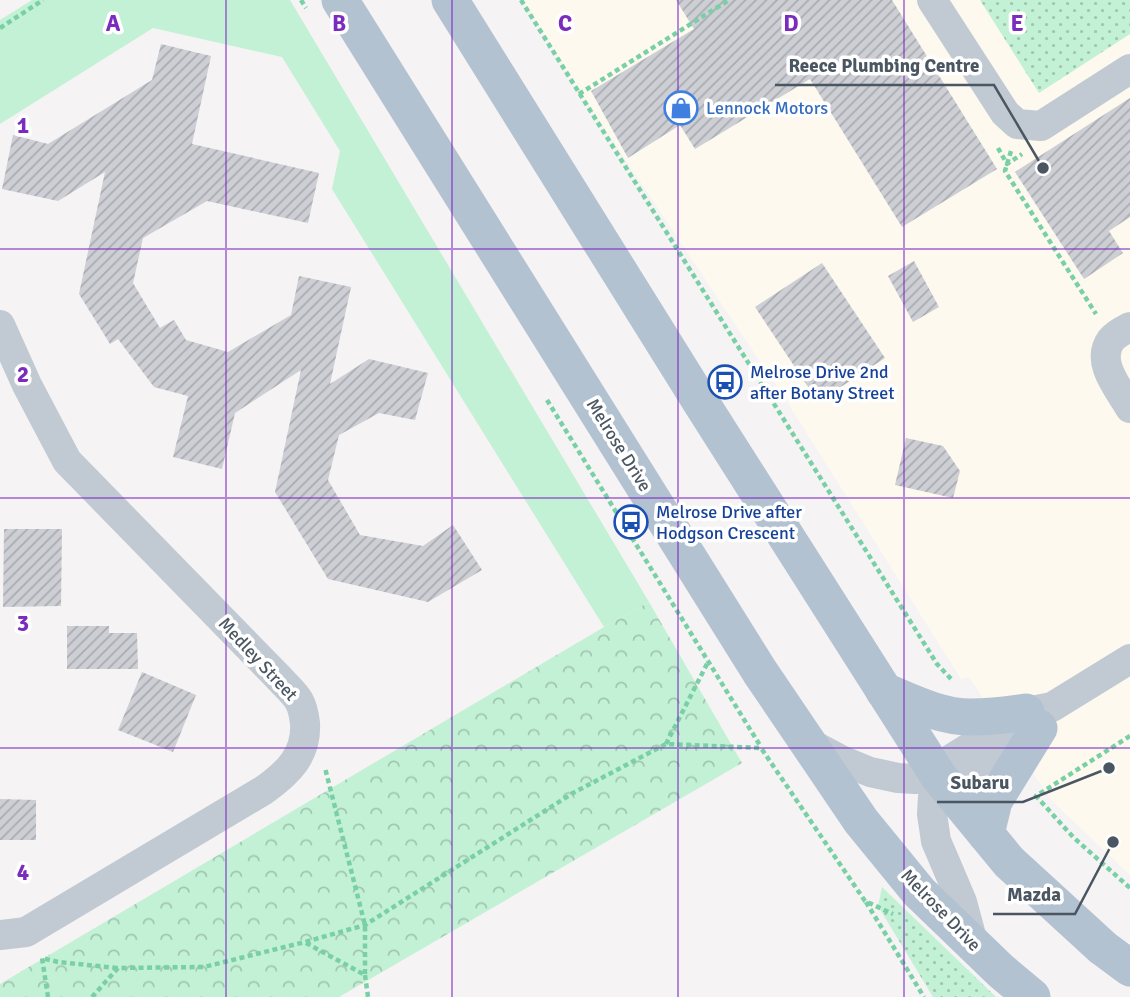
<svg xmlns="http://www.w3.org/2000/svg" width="1130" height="997" font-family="Signika,sans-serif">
<defs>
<pattern id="forest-crowns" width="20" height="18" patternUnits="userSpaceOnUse" patternTransform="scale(1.75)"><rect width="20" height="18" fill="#c3f1d5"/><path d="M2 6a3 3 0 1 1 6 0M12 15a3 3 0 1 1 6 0" fill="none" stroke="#a0c6b0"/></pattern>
<pattern id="park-dots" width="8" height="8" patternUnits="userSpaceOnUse" patternTransform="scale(1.75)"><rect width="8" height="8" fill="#c3f1d5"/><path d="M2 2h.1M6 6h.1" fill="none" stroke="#a0c6b0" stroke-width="1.8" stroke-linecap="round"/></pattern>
<pattern id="building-hatch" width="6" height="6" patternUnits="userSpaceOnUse" patternTransform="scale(1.75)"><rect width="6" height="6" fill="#cdcfd5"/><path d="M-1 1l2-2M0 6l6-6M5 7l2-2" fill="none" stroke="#a8abb0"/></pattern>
</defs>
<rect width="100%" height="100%" fill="#f5f3f3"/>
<path fill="#fdf9ef" d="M 523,0 L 1130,0 L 1130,875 L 1051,800 L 969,677 L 961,679 L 789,405 L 575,84 Z"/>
<path fill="#c3f1d5" d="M 32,0 L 290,0 L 649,602 L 604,627 L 332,189 L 340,151 L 282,57 L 153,28 L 0,124 L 0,20 Z"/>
<path fill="url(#forest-crowns)" d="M 649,602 L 742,763 L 339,997 L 0,997 L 0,984 L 604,627 Z"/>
<g fill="url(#park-dots)">
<path d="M 980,0 L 1130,0 L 1130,34 L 1039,93 Z"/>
<path d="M 882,887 L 996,997 L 933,997 L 878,906 Z"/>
</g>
<g fill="url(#building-hatch)">
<path d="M 676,0 L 892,0 L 997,169 L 902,227 L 810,79 L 695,149 L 680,125 L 628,158 L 591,91 L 694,29 Z"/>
<path d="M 161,44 L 211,56 L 192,144 L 319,173 L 308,223 L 207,201 L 143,238 L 133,283 L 160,328 L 174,320 L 186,340 L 228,352 L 291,315 L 299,276 L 351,287 L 330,384 L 369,359 L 428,373 L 415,420 L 379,413 L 339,435 L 328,480 L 360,535 L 423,546 L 453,525 L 482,570 L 428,602 L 328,579 L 275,492 L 301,370 L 235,413 L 222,469 L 173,457 L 188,396 L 154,387 L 118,339 L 110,344 L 79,294 L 105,172 L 58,201 L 2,189 L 13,135 L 48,144 L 152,80 Z"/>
<path d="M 1130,98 L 1130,217 L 1109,231 L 1123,253 L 1084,279 L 1015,172 Z"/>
<path d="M 914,261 L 939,307 L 913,322 L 888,276 Z"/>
<path d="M 822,263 L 885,358 L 818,402 L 755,307 Z"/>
<path d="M 906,438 L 943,446 L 960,471 L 953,498 L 895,485 Z"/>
<path d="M 4,529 L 62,529 L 61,606 L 3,607 Z"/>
<path d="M 67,626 L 109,626 L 109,633 L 137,633 L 138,669 L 67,669 Z"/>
<path d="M 142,672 L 196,695 L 173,752 L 118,730 Z"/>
<path d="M 0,799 L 36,800 L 36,840 L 0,840 Z"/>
</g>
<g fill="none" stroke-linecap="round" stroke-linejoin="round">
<g stroke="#7ad0a6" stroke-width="4.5" stroke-dasharray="5 3.5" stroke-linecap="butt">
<path d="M 301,0 L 306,8"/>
<path d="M 521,0 L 937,664 L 953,681"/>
<path d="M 0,28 L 43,0"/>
<path d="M 579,94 L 729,0"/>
<path d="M 998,148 L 1007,164 L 1022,154"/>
<path d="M 1011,151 L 1005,171 L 1096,314"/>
<path d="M 547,400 L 761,747"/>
<path d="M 1130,736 L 1036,796 L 1073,837 L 1130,888"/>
<path d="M 666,744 L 708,662"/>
<path d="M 866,902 L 924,997"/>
<path d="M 306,943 L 365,975 L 365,925 L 325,768"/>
<path d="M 365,975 L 368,997"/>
<path d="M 48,997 L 42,958 L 58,962 L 117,968"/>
<path d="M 92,997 L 118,968 L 204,967 L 305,942 L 365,925 L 573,793 L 666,744 L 761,748 L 865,901 L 893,914"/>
</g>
<g stroke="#c1cad2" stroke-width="30">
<path d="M 932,0 L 1005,113 L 1017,124 L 1041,126 L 1130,69"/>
<path d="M 0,325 L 27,385 L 67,461 L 277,676 C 284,684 294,692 299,701 C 303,708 304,715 305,723 C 307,755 288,773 264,790 L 26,932 L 0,935"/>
<path d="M 1130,327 C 1124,330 1116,334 1111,340 C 1095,362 1119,389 1130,408"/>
<path d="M 809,743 L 841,760 L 870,772 L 898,778 L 915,779 L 939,777 L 958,779 L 1036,730"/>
<path d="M 973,943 L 962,902 L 936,841 L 932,814 L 933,797 L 939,777 L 948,761 L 996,731 L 1026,712 L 1052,707 L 1130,659"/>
</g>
<g stroke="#b3c2d1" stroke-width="37">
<path d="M 340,0 L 760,672 L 861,821 L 919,892 L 1001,971 L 1032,997"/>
<path d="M 450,0 L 700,401 L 939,777 L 1009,862 L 1103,948 L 1130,968"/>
<path d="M 884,691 C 911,702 940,717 970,717 C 989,717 1007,715 1026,712"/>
<path d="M 986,834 L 994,801 L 1039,728"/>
</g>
</g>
<path fill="none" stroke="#7b2cbf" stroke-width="2" stroke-opacity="0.55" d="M 226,0 L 226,997M 452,0 L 452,997M 678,0 L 678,997M 904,0 L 904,997M 0,249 L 1130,249M 0,498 L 1130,498M 0,748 L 1130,748"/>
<defs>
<symbol id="shop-ring" viewBox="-11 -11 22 22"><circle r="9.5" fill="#fff" stroke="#3f7fe0" stroke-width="1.5"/><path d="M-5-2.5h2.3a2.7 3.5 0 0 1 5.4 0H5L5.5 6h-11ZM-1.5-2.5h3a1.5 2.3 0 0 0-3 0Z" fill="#3f7fe0"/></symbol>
<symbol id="bus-ring" viewBox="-11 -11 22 22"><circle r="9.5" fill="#fff" stroke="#1a4fb4" stroke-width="1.5"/><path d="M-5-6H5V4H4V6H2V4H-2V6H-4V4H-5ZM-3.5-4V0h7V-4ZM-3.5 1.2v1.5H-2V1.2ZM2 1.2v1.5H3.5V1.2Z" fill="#1a4fb4"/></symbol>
</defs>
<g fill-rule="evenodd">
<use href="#shop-ring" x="662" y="89" width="38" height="38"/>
<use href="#bus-ring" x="706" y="363" width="38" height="38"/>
<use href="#bus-ring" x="612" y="503" width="38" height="38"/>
</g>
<g text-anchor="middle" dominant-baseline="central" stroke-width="7" stroke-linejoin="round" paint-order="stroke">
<g font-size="18" fill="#366cbe" stroke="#fff" text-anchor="start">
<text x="706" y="108">Lennock Motors</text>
</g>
<g font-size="18" fill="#164399" stroke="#fff" text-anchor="start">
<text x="750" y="372">Melrose Drive 2nd<tspan x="750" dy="21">after Botany Street</tspan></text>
<text x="656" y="512">Melrose Drive after<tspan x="656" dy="21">Hodgson Crescent</tspan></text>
</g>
<g font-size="18" fill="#4a5661" stroke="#fff">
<text transform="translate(619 445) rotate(58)">Melrose Drive</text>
<text transform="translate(258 659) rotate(47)">Medley Street</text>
<text transform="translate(941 910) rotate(46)">Melrose Drive</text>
</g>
</g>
<g font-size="23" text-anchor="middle" font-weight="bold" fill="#7b2cbf" stroke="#fff" stroke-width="7" stroke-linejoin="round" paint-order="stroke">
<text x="113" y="31">A</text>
<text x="339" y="31">B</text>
<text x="565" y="31">C</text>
<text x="791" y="31">D</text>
<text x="1017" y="31">E</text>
<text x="23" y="133">1</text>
<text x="23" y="382">2</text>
<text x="23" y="631">3</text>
<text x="23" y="880">4</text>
</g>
<path fill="none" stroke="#4a5661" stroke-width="2.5" d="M1043 168L994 85H775M1109 768L1023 802H937M1113 842L1075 914H993"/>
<g fill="#4a5661" stroke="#fff" stroke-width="2.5">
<circle cx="1043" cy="168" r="7"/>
<circle cx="1109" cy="768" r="7"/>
<circle cx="1113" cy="842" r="7"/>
</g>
<g font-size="19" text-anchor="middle" font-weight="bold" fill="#4a5661" stroke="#fff" stroke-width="7" stroke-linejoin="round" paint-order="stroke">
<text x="884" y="72">Reece Plumbing Centre</text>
<text x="980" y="789">Subaru</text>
<text x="1034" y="901">Mazda</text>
</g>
</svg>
